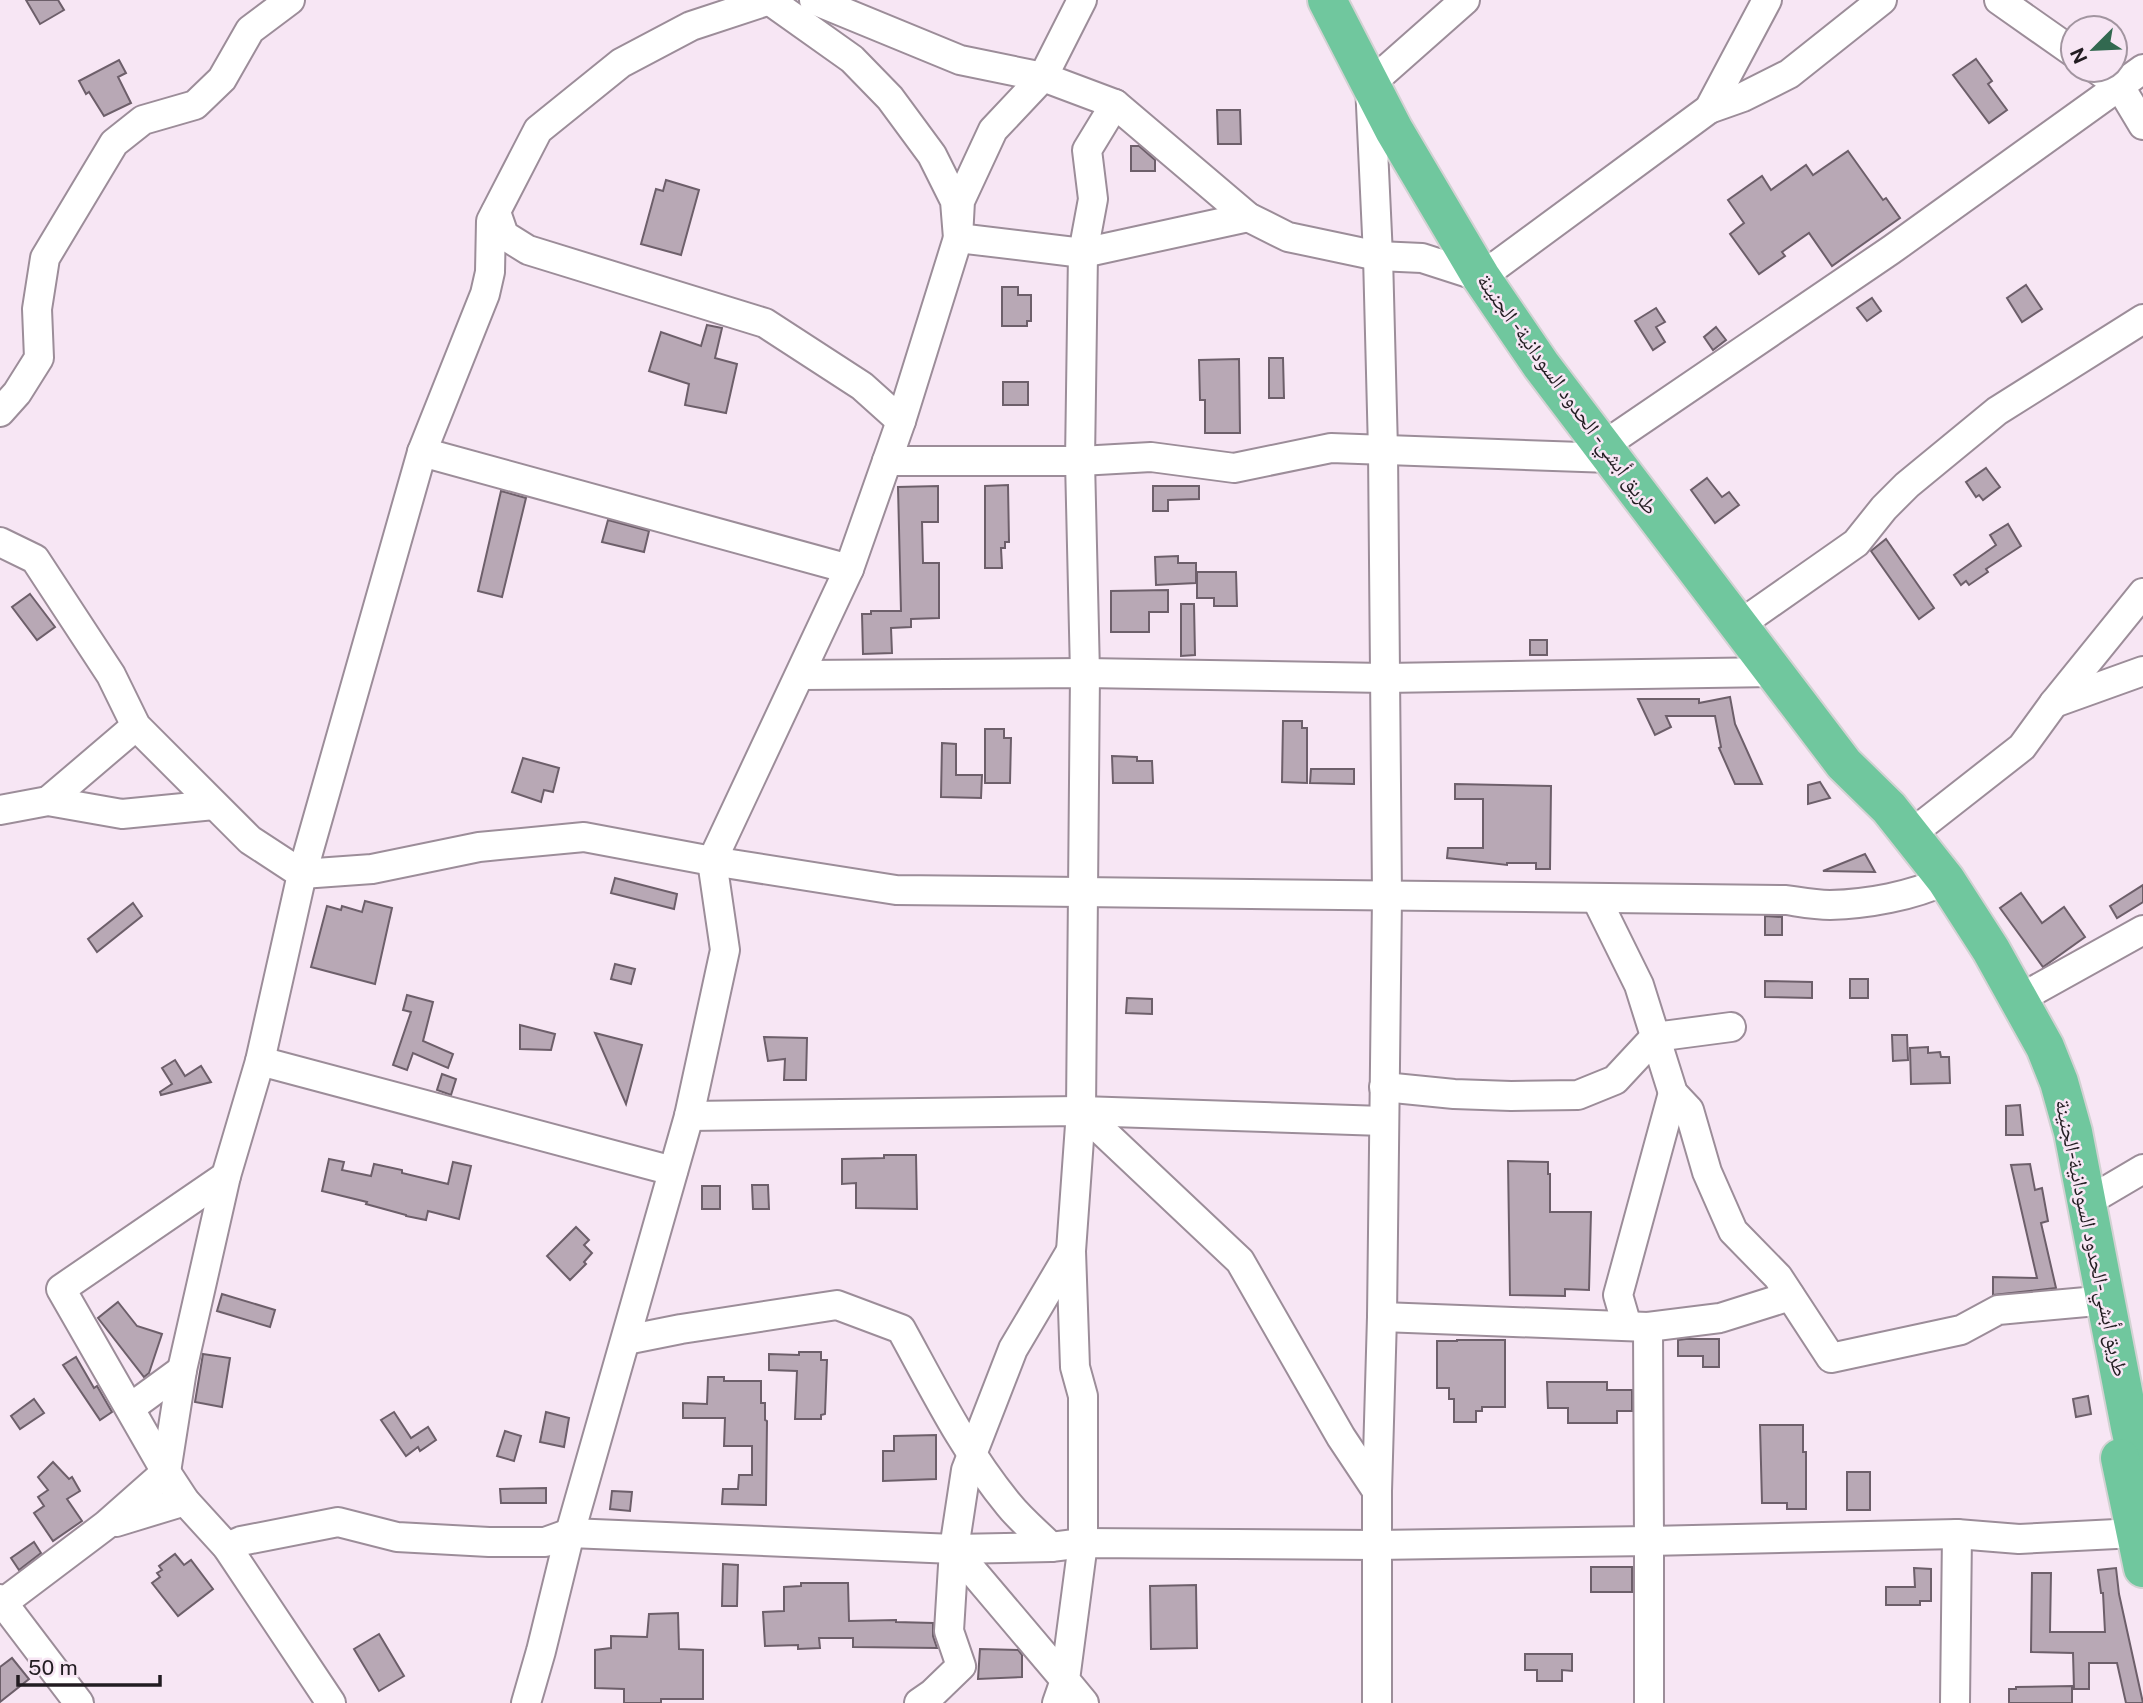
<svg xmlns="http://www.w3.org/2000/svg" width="2143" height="1703" font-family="'Public Sans','Noto Naskh Arabic',sans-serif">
<rect width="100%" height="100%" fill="#f7e6f4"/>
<g fill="#b8a8b5" stroke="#6d5f6a" stroke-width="2">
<path d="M 26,0 L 58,0 L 64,10 L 40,24 Z"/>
<path d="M 1976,59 L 1992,81 L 1988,84 L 2007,110 L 1989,123 L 1953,75 Z"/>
<path d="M 119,60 L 126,73 L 118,77 L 131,103 L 104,116 L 89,92 L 86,94 L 79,81 Z"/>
<path d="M 1217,110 L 1240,110 L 1241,144 L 1218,144 Z"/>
<path d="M 1131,146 L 1139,146 L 1155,160 L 1155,171 L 1131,171 Z"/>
<path d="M 1848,151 L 1883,200 L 1886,198 L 1900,218 L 1832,266 L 1809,233 L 1782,252 L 1785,256 L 1759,274 L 1730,234 L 1744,223 L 1728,200 L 1762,176 L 1771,190 L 1806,165 L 1813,175 Z"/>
<path d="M 666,180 L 699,190 L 681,255 L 641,244 L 656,189 L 663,191 Z"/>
<path d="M 2026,285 L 2042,309 L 2022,322 L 2007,298 Z"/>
<path d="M 1002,287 L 1018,287 L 1018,295 L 1031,295 L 1031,321 L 1027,321 L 1027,326 L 1002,326 Z"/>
<path d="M 1872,298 L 1881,311 L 1867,321 L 1857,308 Z"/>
<path d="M 1656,308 L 1665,322 L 1656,327 L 1665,342 L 1653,350 L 1635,321 Z"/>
<path d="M 707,325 L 722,328 L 715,358 L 737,364 L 726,413 L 685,405 L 689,384 L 649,371 L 661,332 L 701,346 Z"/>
<path d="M 1716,327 L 1726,340 L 1713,350 L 1704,337 Z"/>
<path d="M 1269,358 L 1283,358 L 1284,398 L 1269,398 Z"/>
<path d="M 1239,359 L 1240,433 L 1205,433 L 1205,400 L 1200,400 L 1199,360 Z"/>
<rect x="1003" y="382" width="25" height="23"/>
<path d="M 1986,468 L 2000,487 L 1983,500 L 1979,495 L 1976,497 L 1966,482 Z"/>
<path d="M 1707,478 L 1722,497 L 1729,492 L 1739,505 L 1715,523 L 1691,490 Z"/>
<path d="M 1008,485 L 1009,542 L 1005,542 L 1005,548 L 1001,548 L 1002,568 L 985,568 L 985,486 Z"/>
<path d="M 938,486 L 938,522 L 922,522 L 923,563 L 939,563 L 939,618 L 911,619 L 911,627 L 891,628 L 892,653 L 863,654 L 862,614 L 871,614 L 871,611 L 901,611 L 898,487 Z"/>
<path d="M 1153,486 L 1199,486 L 1199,499 L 1168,500 L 1168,511 L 1153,511 Z"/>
<path d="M 501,491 L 526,498 L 502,597 L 478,591 Z"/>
<path d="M 608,520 L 649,531 L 644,552 L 602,542 Z"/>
<path d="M 2008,524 L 2021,546 L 1986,569 L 1988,572 L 1969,585 L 1966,581 L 1961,585 L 1954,575 L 1996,545 L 1990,535 Z"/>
<path d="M 1886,539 L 1934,608 L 1919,619 L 1871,551 Z"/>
<path d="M 1178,556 L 1178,563 L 1196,563 L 1196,583 L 1156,585 L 1155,557 Z"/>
<path d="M 1197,572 L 1236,572 L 1237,606 L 1214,606 L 1214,598 L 1197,598 Z"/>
<path d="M 1168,590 L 1168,612 L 1149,612 L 1149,632 L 1111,632 L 1111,591 Z"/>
<path d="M 30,594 L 55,627 L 37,640 L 12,607 Z"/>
<path d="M 1181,604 L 1194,604 L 1195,655 L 1181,656 Z"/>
<rect x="1530" y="640" width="17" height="15"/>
<path d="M 1730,697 L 1735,724 L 1762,784 L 1735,784 L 1719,748 L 1721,747 L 1715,716 L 1666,716 L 1671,727 L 1655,735 L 1638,699 L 1699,699 L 1699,703 Z"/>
<path d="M 1283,721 L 1302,721 L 1302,728 L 1307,728 L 1307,783 L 1282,782 Z"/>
<path d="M 985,729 L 1004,729 L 1004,738 L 1011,738 L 1010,783 L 985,783 Z"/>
<path d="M 942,743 L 956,744 L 956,775 L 982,775 L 981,798 L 941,797 Z"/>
<path d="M 1112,756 L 1137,757 L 1137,761 L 1152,761 L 1153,783 L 1113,783 Z"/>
<path d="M 523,758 L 559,768 L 553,792 L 544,790 L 541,802 L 512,792 Z"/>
<path d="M 1311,769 L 1354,769 L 1354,784 L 1310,783 Z"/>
<path d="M 1820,782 L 1830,798 L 1808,804 L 1808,785 Z"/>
<path d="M 1455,784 L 1551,786 L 1550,869 L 1536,869 L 1536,863 L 1507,863 L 1507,865 L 1447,858 L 1448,848 L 1483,848 L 1483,799 L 1455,799 Z"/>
<path d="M 1865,854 L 1875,872 L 1823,871 Z"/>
<path d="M 615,878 L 677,894 L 674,909 L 611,893 Z"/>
<path d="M 2143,885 L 2143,902 L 2117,918 L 2110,906 Z"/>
<path d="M 2021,893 L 2042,923 L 2064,907 L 2085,937 L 2043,967 L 2000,908 Z"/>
<path d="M 365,901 L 392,908 L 375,984 L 311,967 L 327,906 L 341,910 L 342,906 L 362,912 Z"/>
<path d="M 133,903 L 142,916 L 97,952 L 88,939 Z"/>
<path d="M 1765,916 L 1782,917 L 1782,935 L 1765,935 Z"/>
<path d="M 615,964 L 635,969 L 631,984 L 611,979 Z"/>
<rect x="1850" y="979" width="18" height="19"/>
<path d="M 1765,981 L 1812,982 L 1812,998 L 1765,997 Z"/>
<path d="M 407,995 L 433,1002 L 423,1041 L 453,1054 L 448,1068 L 413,1053 L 407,1070 L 393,1065 L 411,1012 L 403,1010 Z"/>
<path d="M 1127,998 L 1152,999 L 1152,1014 L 1126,1013 Z"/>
<path d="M 520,1025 L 555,1034 L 551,1050 L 520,1049 Z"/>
<path d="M 595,1033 L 642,1045 L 626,1104 Z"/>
<path d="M 1892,1035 L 1907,1035 L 1908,1060 L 1893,1061 Z"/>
<path d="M 764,1037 L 807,1038 L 806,1080 L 784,1080 L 785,1059 L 768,1061 Z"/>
<path d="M 1928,1047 L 1928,1053 L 1940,1052 L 1941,1057 L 1949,1057 L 1950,1083 L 1911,1084 L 1910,1048 Z"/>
<path d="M 175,1060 L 185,1076 L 201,1066 L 211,1082 L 161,1095 L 160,1092 L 172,1084 L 162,1068 Z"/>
<path d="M 442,1074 L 456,1079 L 451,1095 L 437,1090 Z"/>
<path d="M 2020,1105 L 2023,1135 L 2006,1135 L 2006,1106 Z"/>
<path d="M 884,1155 L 916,1155 L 917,1209 L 856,1208 L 856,1183 L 842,1184 L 842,1159 L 884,1158 Z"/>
<path d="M 329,1159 L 344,1162 L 342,1170 L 371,1176 L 374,1164 L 402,1170 L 402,1173 L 448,1184 L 453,1162 L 471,1166 L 459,1219 L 428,1211 L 426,1220 L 406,1216 L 406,1215 L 366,1204 L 367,1202 L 322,1191 Z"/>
<path d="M 1508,1161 L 1548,1162 L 1548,1174 L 1550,1174 L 1550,1212 L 1591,1212 L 1589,1290 L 1565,1289 L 1565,1296 L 1510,1295 Z"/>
<path d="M 2030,1164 L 2035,1190 L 2042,1188 L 2048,1221 L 2041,1223 L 2056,1288 L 1993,1295 L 1993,1277 L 2037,1278 L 2011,1165 Z"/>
<path d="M 752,1185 L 768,1185 L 769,1209 L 753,1209 Z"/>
<rect x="702" y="1186" width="18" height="23"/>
<path d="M 576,1227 L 589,1240 L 584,1245 L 592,1253 L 584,1262 L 586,1264 L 570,1280 L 547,1256 Z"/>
<path d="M 222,1294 L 275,1310 L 270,1327 L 217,1311 Z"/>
<path d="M 118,1302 L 137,1326 L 162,1334 L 149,1373 L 144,1377 L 98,1318 Z"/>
<path d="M 1686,1339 L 1719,1339 L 1719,1367 L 1703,1367 L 1703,1356 L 1678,1356 L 1678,1340 Z"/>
<path d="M 1457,1340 L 1505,1340 L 1505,1407 L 1482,1407 L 1482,1411 L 1476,1411 L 1476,1422 L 1454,1422 L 1454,1399 L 1449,1399 L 1449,1388 L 1437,1388 L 1437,1341 L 1457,1341 Z"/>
<path d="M 799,1352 L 821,1352 L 821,1360 L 827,1360 L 825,1414 L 821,1415 L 821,1419 L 795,1419 L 797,1371 L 769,1370 L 769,1354 L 799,1355 Z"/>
<path d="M 203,1354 L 230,1358 L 222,1407 L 195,1402 Z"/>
<path d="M 76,1357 L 94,1388 L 97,1386 L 112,1412 L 100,1420 L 63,1365 Z"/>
<path d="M 708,1377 L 724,1377 L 724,1381 L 761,1381 L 761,1403 L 765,1403 L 765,1420 L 767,1421 L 766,1505 L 722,1504 L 723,1489 L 738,1489 L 739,1475 L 752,1475 L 752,1446 L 724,1446 L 725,1418 L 683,1418 L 683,1403 L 707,1404 Z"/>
<path d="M 1547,1382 L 1607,1382 L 1607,1390 L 1632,1390 L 1632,1411 L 1617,1411 L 1617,1423 L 1568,1423 L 1568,1408 L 1548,1408 Z"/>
<path d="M 2088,1396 L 2091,1414 L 2076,1417 L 2073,1399 Z"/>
<path d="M 34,1399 L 44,1413 L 20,1429 L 11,1416 Z"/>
<path d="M 394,1412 L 411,1438 L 428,1427 L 436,1440 L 420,1451 L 418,1447 L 406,1456 L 381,1420 Z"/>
<path d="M 546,1412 L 569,1418 L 564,1447 L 540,1442 Z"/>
<path d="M 1760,1425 L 1803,1425 L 1803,1452 L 1806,1452 L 1806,1509 L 1787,1509 L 1787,1503 L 1762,1503 Z"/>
<path d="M 505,1431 L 521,1436 L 514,1461 L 497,1456 Z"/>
<path d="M 936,1435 L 936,1479 L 883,1481 L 883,1451 L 894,1451 L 894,1436 Z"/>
<path d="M 53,1462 L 69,1479 L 72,1477 L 80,1491 L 67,1499 L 82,1521 L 53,1541 L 34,1513 L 44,1506 L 38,1497 L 48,1490 L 38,1477 Z"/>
<rect x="1847" y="1472" width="23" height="38"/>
<path d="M 546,1488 L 546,1503 L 501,1503 L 500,1489 Z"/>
<path d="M 612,1491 L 632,1492 L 630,1511 L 610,1509 Z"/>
<path d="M 34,1542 L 41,1553 L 19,1570 L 11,1558 Z"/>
<path d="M 175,1554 L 184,1565 L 191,1560 L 213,1589 L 178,1616 L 152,1583 L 160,1577 L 157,1573 L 162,1570 L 159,1566 Z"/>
<path d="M 723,1564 L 738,1565 L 737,1606 L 722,1606 Z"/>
<rect x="1591" y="1567" width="41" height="25"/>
<path d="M 1914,1568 L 1931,1569 L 1931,1601 L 1920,1601 L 1920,1605 L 1886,1605 L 1886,1587 L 1915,1587 Z"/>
<path d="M 2116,1568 L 2119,1594 L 2143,1703 L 2126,1703 L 2117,1663 L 2089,1663 L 2089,1689 L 2074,1689 L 2073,1653 L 2031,1652 L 2032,1573 L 2051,1573 L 2050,1632 L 2105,1632 L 2103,1593 L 2101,1593 L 2098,1570 Z"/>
<path d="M 801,1583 L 848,1583 L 849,1621 L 896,1620 L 896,1622 L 933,1623 L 933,1636 L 937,1648 L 853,1647 L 853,1638 L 819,1638 L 820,1648 L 798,1649 L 798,1645 L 765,1646 L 763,1612 L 784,1611 L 784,1587 L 801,1586 Z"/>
<path d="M 1196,1585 L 1197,1648 L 1151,1649 L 1150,1586 Z"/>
<path d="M 678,1613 L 679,1649 L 703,1650 L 703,1699 L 661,1699 L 661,1703 L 624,1703 L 624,1689 L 595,1688 L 595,1650 L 611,1648 L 611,1636 L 647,1637 L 649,1614 Z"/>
<path d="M 379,1634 L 404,1676 L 379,1691 L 354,1649 Z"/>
<path d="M 980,1649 L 1018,1650 L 1022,1655 L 1022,1677 L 978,1679 Z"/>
<path d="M 1525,1654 L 1572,1654 L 1572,1671 L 1562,1670 L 1562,1681 L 1537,1681 L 1537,1670 L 1525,1670 Z"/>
<path d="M 12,1658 L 29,1679 L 0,1702 L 0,1667 Z"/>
<path d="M 2072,1686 L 2072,1703 L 2009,1703 L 2009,1689 L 2016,1689 L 2016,1687 Z"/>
</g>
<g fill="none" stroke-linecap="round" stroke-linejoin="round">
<defs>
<g id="minor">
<path d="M 769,0 L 852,59 L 890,98 L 932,155 L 955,201 L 958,238 L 1083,253 L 1248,217"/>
<path d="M 814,0 L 960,60 L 1043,77 L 1115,104 L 1248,217 L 1288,237 L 1378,256 L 1422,258 L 1481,277 L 1709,109 L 1767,0"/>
<path d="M 1999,0 L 2073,52"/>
<path d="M 2098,70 L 2119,85 L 2143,125"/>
<path d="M 1709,109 L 1743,97 L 1789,74 L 1882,0"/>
<path d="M 496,212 L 504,235 L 528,250 L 765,323 L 862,386 L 901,421"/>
<path d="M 0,412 L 17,393 L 39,358 L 37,309 L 45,258 L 114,143 L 143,120 L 195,105 L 222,79 L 250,30 L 290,0"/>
<path d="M 1603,446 L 1891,250 L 2143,69"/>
<path d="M 422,452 L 849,569"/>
<path d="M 887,461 L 1080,461 L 1151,457 L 1234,468 L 1331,448 L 1611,458"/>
<path d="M 0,542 L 35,559 L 111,675 L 136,726 L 250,840 L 302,874 L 372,869 L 479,847 L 584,837 L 712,861 L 896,890 L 1786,900 C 1800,902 1815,905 1830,905 C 1868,904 1912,896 1946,880"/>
<path d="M 1739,625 L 1856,543 L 1884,508 L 1907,485 L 1997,411 L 2143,319"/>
<path d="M 801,675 L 1085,673 L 1385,678 L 1775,672"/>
<path d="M 2054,703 L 2143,671"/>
<path d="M 48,801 L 136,726"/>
<path d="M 0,810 L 48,801 L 122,814 L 214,805"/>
<path d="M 1911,834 L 2022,747 L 2054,703 L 2143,593"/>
<path d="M 1596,898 L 1639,985 L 1673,1093 L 1689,1110 L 1707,1172 L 1733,1231 L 1778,1277 L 1831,1358 L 1961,1330 L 1998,1310 L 2086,1302"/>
<path d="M 2019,999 L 2143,930"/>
<path d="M 260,1061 L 673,1171"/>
<path d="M 1384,1087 L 1454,1094 L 1511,1096 L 1578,1095 L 1615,1080 L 1655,1037 L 1731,1027"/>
<path d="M 1081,1111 L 1240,1261 L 1341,1437 L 1377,1491"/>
<path d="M 689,1116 L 1081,1111 L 1383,1121"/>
<path d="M 226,1176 L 61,1289 L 166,1472 L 185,1501 L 227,1547 L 331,1703"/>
<path d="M 2087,1202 L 2143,1169"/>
<path d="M 1382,1317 L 1648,1327 L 1720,1318 L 1790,1296"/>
<path d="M 1627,1326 L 1618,1295 L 1673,1093"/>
<path d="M 1648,1327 L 1649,1541 L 1957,1534 L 2019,1539 L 2136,1533"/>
<path d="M 626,1340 L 681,1329 L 837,1305 L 901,1329 C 934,1389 965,1452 1009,1505 C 1021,1520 1037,1533 1051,1547"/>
<path d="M 130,1408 L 182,1370"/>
<path d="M 116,1522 L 185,1501"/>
<path d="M 227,1547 L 241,1541 L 338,1522 L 397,1537 L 489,1542 L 545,1542 L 570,1533 L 954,1549 L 1051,1547 L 1083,1543 L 1376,1545 L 1649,1541 L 1649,1703"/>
<path d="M 954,1549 L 1065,1680 L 1057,1703"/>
<path d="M 0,1599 L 79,1703"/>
<path d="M 0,1605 L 106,1525 L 166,1472 L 182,1370 L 226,1176 L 260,1061 L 302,874 L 422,452 L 485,294 L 490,272 L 491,221 L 538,130 L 621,63 L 691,26 L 770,0"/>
<path d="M 526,1703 L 541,1651 L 570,1533 L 689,1116 L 725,950 L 712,861 L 849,569 L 901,421 L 958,238 L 960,201 L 993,130 L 1043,77 L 1082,0"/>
<path d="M 919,1703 L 932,1694 L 961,1666 L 949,1631 L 954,1549 L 966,1470 L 1013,1349 L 1071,1251"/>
<path d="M 1084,1703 L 1065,1680 L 1083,1543 L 1083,1396 L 1075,1367 L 1071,1251 L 1081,1111 L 1085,673 L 1080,461 L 1083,253 L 1093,199 L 1087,150 L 1115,104"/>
<path d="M 1377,1703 L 1377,1491 L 1382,1317 L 1387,896 L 1383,450 L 1378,256 L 1370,84 L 1465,0"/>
<path d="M 1955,1703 L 1957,1534"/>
</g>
<g id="highway">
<path d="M 1327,0 L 1394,130 L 1481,277 L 1541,365 L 1844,764 L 1889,808 L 1946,880 L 1991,950 L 2045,1047 L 2059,1082 L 2073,1132 L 2130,1427 L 2143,1485"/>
<path d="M 2120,1458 L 2143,1568"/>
</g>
</defs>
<use href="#minor" stroke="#9c8d99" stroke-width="32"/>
<use href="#highway" stroke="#d3d2d3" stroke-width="42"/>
<use href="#minor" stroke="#fff" stroke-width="28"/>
<use href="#highway" stroke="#70c79e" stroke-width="38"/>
</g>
<g text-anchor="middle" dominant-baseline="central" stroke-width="5" stroke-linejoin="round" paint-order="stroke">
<g font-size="21" fill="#221c21" stroke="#f7e6f4">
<text transform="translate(1568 394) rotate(54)">طريق أبشي - الحدود السودانية - الجنينة</text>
<text transform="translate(2092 1238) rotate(78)">طريق أبشي-الحدود السودانية-الجنينة</text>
</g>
</g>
<g transform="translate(2094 49) rotate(246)"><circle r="33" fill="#f7e6f4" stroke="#a295a0" stroke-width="2"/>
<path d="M0-5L12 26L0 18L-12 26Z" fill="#326950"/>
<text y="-10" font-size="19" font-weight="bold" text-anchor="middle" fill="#221c21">N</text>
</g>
<path d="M18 1675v10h142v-10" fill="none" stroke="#221c21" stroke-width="3.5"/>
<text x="28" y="1675" font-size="21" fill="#221c21" stroke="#f7e6f4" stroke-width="5" paint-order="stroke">50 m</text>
</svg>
